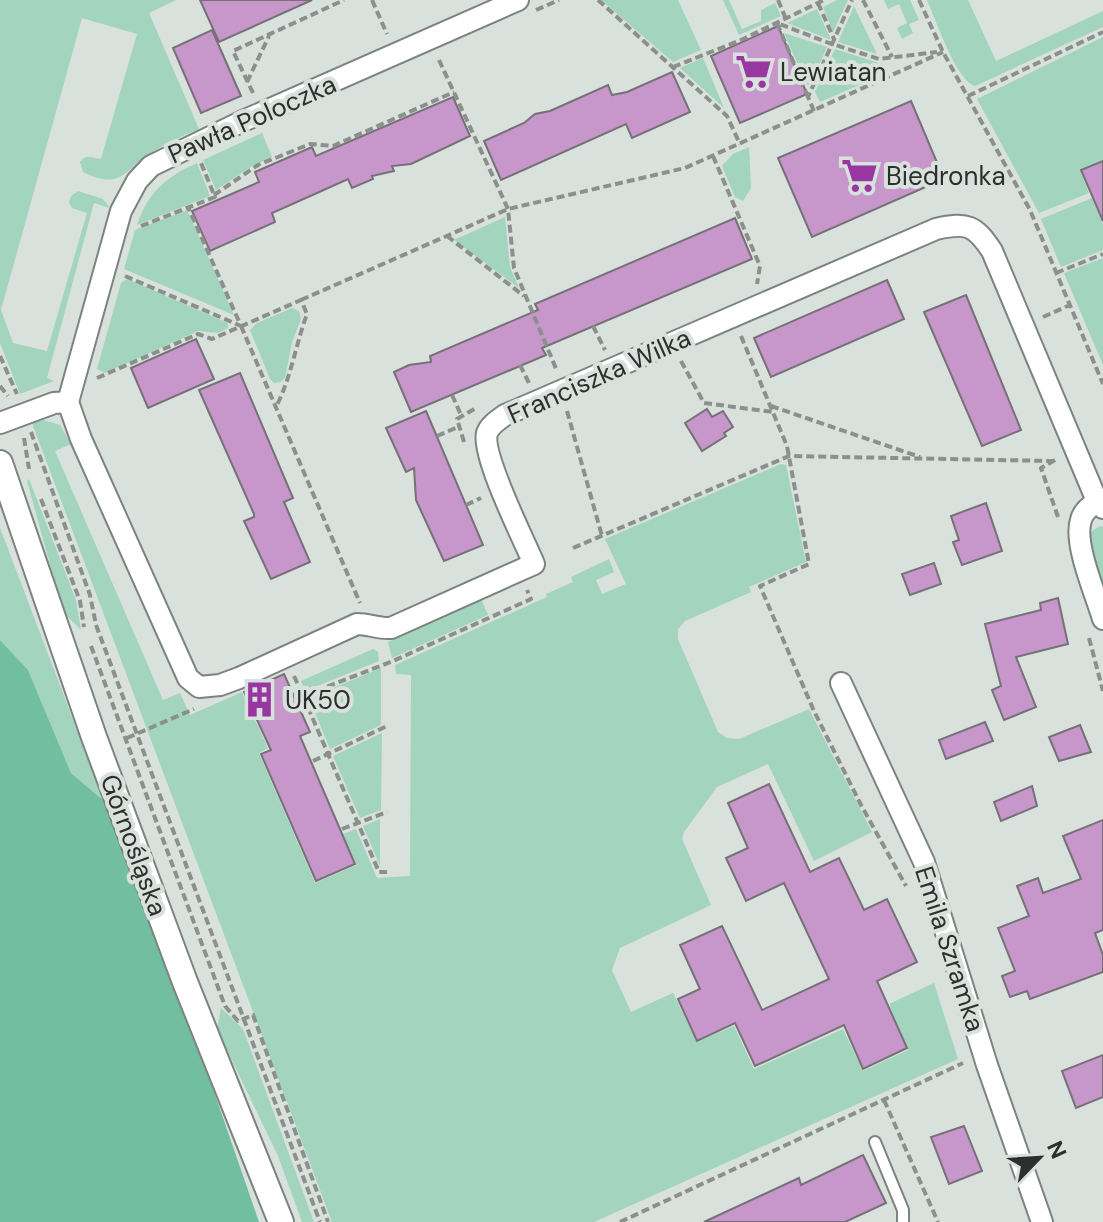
<svg xmlns="http://www.w3.org/2000/svg" width="1103" height="1222" font-family="'DM Sans',sans-serif">
<rect width="100%" height="100%" fill="#d9e1dd"/>
<g fill="#a2d4be">
<path d="M 0,0 L 176,0 L 149,13 L 199,129 C 184,135 168,142 154,151 C 125,168 123,192 83,172 L 80,162 C 87,153 92,158 101,159 L 137,34 L 82,18 L 1,310 L 13,343 L 47,351 L 87,213 L 72,208 L 69,202 L 71,196 L 78,191 L 103,199 L 110,208 L 94,203 L 47,378 L 54,381 L 20,394 L 0,343 Z"/>
<path d="M 601,0 L 678,0 L 701,50 L 673,62 Z"/>
<path d="M 723,0 L 729,0 L 742,29 L 761,21 L 761,10 L 775,3 L 781,16 L 739,35 Z"/>
<path d="M 837,0 L 848,0 L 833,32 L 823,7 Z"/>
<path d="M 884,0 L 910,0 L 919,20 L 909,24 L 913,33 L 902,39 L 897,28 L 907,23 L 899,4 L 888,9 Z"/>
<path d="M 927,0 L 968,0 L 996,61 L 1103,11 L 1103,27 L 975,86 C 956,80 936,20 927,0 Z"/>
<path d="M 854,6 L 877,54 L 838,42 Z"/>
<path d="M 817,9 L 831,40 L 787,23 Z"/>
<path d="M 784,33 L 827,47 L 811,84 L 807,85 Z"/>
<path d="M 1103,37 L 1103,161 L 1080,170 L 1089,193 L 1039,213 L 977,99 Z"/>
<path d="M 835,49 L 882,64 L 887,73 L 820,102 L 815,92 Z"/>
<path d="M 703,58 L 724,108 L 680,68 Z"/>
<path d="M 262,133 L 272,157 L 252,166 L 216,190 L 203,160 Z"/>
<path d="M 749,147 L 751,188 L 743,201 L 735,197 L 722,166 L 733,154 Z"/>
<path d="M 197,163 L 210,196 L 137,225 C 148,192 166,177 197,163 Z"/>
<path d="M 1092,198 L 1103,224 L 1103,250 L 1061,267 L 1041,219 Z"/>
<path d="M 187,210 L 234,315 L 124,269 L 135,230 Z"/>
<path d="M 505,217 L 510,267 L 519,288 L 454,240 Z"/>
<path d="M 1103,258 L 1103,365 L 1064,273 Z"/>
<path d="M 127,279 L 228,323 L 228,328 L 218,333 L 198,331 L 105,373 L 97,369 L 121,283 Z"/>
<path d="M 292,308 L 299,311 L 301,319 L 292,342 L 285,378 L 280,382 L 274,383 L 270,379 L 250,330 L 257,323 Z"/>
<path d="M 43,420 L 60,425 L 71,444 L 55,451 L 163,700 L 180,693 L 190,715 L 242,692 L 268,748 L 259,753 L 315,883 L 357,865 L 343,834 L 356,829 L 377,878 L 410,876 L 411,675 L 396,674 L 395,665 L 547,597 L 546,594 L 573,582 L 571,577 L 609,559 L 614,572 L 596,580 L 602,594 L 626,584 L 605,539 L 781,464 L 786,465 L 806,562 L 749,587 L 751,592 L 685,621 L 678,629 L 678,639 L 718,732 L 727,738 L 739,739 L 809,709 L 872,832 L 814,861 L 768,764 L 717,787 L 684,832 L 682,839 L 711,905 L 620,948 L 612,970 L 631,1012 L 673,993 L 697,1042 L 734,1026 L 754,1069 L 843,1029 L 863,1071 L 908,1050 L 889,1004 L 934,983 L 958,1059 L 594,1222 L 332,1222 L 32,423 Z"/>
<path d="M 29,479 L 76,600 L 81,630 L 63,612 L 27,481 Z"/>
<path d="M 1100,526 L 1103,527 L 1103,608 L 1086,535 Z"/>
<path d="M 0,528 L 104,801 L 71,773 L 28,670 L 0,640 Z"/>
<path d="M 481,599 L 488,615 L 392,658 L 388,642 Z"/>
<path d="M 373,649 L 378,652 L 379,661 L 305,691 L 301,681 Z"/>
<path d="M 381,668 L 381,725 L 330,749 L 309,698 Z"/>
<path d="M 382,733 L 381,810 L 360,818 L 333,756 Z"/>
<path d="M 380,819 L 380,866 L 363,826 Z"/>
<path d="M 221,1008 L 243,1029 L 314,1222 L 302,1222 L 278,1156 L 217,1029 Z"/>
</g>
<path fill="#71bfa0" d="M 0,640 L 28,670 L 71,773 L 104,801 L 212,1086 L 259,1222 L 0,1222 Z"/>
<g fill="#c796ca" stroke="#767176" stroke-width="2">
<path d="M 200,0 L 312,0 L 219,42 Z"/>
<path d="M 778,26 L 807,94 L 740,123 L 711,56 Z"/>
<path d="M 212,30 L 241,96 L 201,113 L 173,48 Z"/>
<path d="M 672,72 L 690,112 L 632,138 L 626,124 L 501,180 L 484,141 L 524,123 L 535,114 L 550,111 L 608,85 L 612,95 L 627,92 Z"/>
<path d="M 453,97 L 470,136 L 411,164 L 392,166 L 394,171 L 372,176 L 373,179 L 352,188 L 348,179 L 317,193 L 272,213 L 275,222 L 210,251 L 192,211 L 259,182 L 255,172 L 312,147 L 316,156 Z"/>
<path d="M 911,101 L 944,179 L 812,237 L 778,158 Z"/>
<path d="M 1103,161 L 1103,221 L 1081,170 Z"/>
<path d="M 735,218 L 752,259 L 542,348 L 546,355 L 411,412 L 394,372 L 409,365 L 431,362 L 430,356 L 538,310 L 535,304 Z"/>
<path d="M 887,280 L 904,319 L 771,377 L 754,338 Z"/>
<path d="M 966,295 L 1021,430 L 982,446 L 924,312 Z"/>
<path d="M 196,339 L 214,379 L 148,408 L 131,368 Z"/>
<path d="M 240,373 L 293,498 L 284,502 L 310,562 L 271,579 L 244,521 L 254,517 L 254,514 L 199,390 Z"/>
<path d="M 707,409 L 712,417 L 723,411 L 733,427 L 724,433 L 726,436 L 702,451 L 685,423 Z"/>
<path d="M 426,411 L 483,545 L 444,561 L 416,500 L 414,468 L 406,472 L 386,428 Z"/>
<path d="M 986,503 L 1002,551 L 962,565 L 953,542 L 959,540 L 951,516 Z"/>
<path d="M 934,563 L 941,584 L 910,595 L 902,574 Z"/>
<path d="M 1058,598 L 1068,644 L 1016,657 L 1036,707 L 1004,720 L 992,690 L 1001,686 L 985,624 L 1041,610 L 1040,603 Z"/>
<path d="M 284,674 L 310,732 L 300,736 L 355,864 L 316,881 L 261,754 L 271,750 L 244,692 Z"/>
<path d="M 985,722 L 993,741 L 946,759 L 939,740 Z"/>
<path d="M 1080,725 L 1091,752 L 1059,761 L 1049,737 Z"/>
<path d="M 769,784 L 810,872 L 839,858 L 864,910 L 887,899 L 917,962 L 877,981 L 907,1048 L 863,1069 L 844,1025 L 755,1066 L 735,1023 L 697,1041 L 678,999 L 700,989 L 680,945 L 722,926 L 762,1010 L 829,979 L 784,883 L 746,901 L 726,858 L 748,848 L 728,803 Z"/>
<path d="M 1032,786 L 1037,806 L 1001,821 L 994,802 Z"/>
<path d="M 1103,820 L 1103,930 L 1095,933 L 1103,955 L 1103,972 L 1030,999 L 1027,991 L 1010,997 L 1002,976 L 1015,971 L 998,928 L 1029,916 L 1017,886 L 1038,878 L 1043,893 L 1081,879 L 1063,836 Z"/>
<path d="M 1103,1055 L 1103,1097 L 1076,1108 L 1062,1071 Z"/>
<path d="M 964,1126 L 982,1171 L 949,1184 L 931,1137 Z"/>
<path d="M 863,1155 L 886,1203 L 845,1222 L 704,1222 L 799,1178 L 801,1185 Z"/>
</g>
<g fill="none" stroke-linecap="round" stroke-linejoin="round">
<defs>
<path id="service" d="M 875,1142 L 903,1210 L 903,1222"/>
<g id="minor">
<path d="M 68,402 L 81,439 L 188,678 L 199,687 L 220,685 L 239,678 L 357,624 C 369,624 379,629 391,628 L 534,564 C 524,540 481,455 487,433 C 490,425 498,420 505,415 L 936,229 C 967,222 975,225 992,251 L 1097,501 L 1103,508"/>
<path d="M 0,423 L 54,403 L 68,402 L 121,211 L 137,181 L 151,166 L 243,121 L 518,0"/>
<path d="M 1097,501 C 1090,507 1083,511 1081,520 C 1073,543 1096,595 1103,619"/>
<path d="M 841,683 L 924,862 L 987,1065 L 1042,1222"/>
</g>
<path id="tertiary" d="M 0,463 L 94,737 L 185,982 L 281,1222"/>
</defs>
<use href="#service" stroke="#7c8380" stroke-width="14"/>
<use href="#minor" stroke="#7c8380" stroke-width="24"/>
<use href="#tertiary" stroke="#7c8380" stroke-width="28"/>
<g stroke="#8b908d" stroke-width="4" stroke-dasharray="8 4" stroke-linecap="butt">
<path d="M 372,0 L 387,34"/>
<path d="M 598,0 L 727,116 L 740,144"/>
<path d="M 778,0 L 786,19"/>
<path d="M 863,0 L 892,57"/>
<path d="M 919,0 L 943,52 L 1030,210 L 1103,384"/>
<path d="M 818,3 L 834,39"/>
<path d="M 536,10 L 559,0"/>
<path d="M 439,60 L 508,209 L 514,268 L 557,371"/>
<path d="M 673,67 L 741,40 L 824,0"/>
<path d="M 247,82 L 269,36"/>
<path d="M 253,93 L 233,51 L 344,0"/>
<path d="M 968,96 L 1103,32"/>
<path d="M 808,97 L 777,23 L 829,43 L 879,59 L 937,52"/>
<path d="M 814,111 L 808,97 L 852,0"/>
<path d="M 713,156 L 760,266 L 757,284"/>
<path d="M 214,195 L 258,165 L 310,144 L 333,146 L 454,92"/>
<path d="M 141,226 L 215,197 L 201,163"/>
<path d="M 447,236 L 524,296"/>
<path d="M 1056,273 L 1103,254"/>
<path d="M 125,276 L 241,326 L 188,207"/>
<path d="M 301,300 L 508,209 L 685,168 L 943,52"/>
<path d="M 1043,317 L 1070,305"/>
<path d="M 241,326 L 360,603"/>
<path d="M 593,326 L 605,350"/>
<path d="M 741,336 L 787,446 L 809,564 L 760,586 L 814,711 L 861,805 L 906,886"/>
<path d="M 0,356 L 17,394"/>
<path d="M 681,361 L 704,403 L 773,412"/>
<path d="M 520,365 L 529,383"/>
<path d="M 97,378 L 198,334 L 212,339 L 301,300 L 307,314 C 296,344 291,377 277,405"/>
<path d="M 0,386 L 8,396"/>
<path d="M 452,395 L 461,415"/>
<path d="M 771,406 L 920,457"/>
<path d="M 567,411 L 602,536"/>
<path d="M 31,432 L 90,595 L 96,625 L 320,1222"/>
<path d="M 437,436 L 458,427"/>
<path d="M 24,438 L 29,469"/>
<path d="M 464,442 L 457,419 L 476,408"/>
<path d="M 1055,460 L 1041,468 L 1058,517"/>
<path d="M 41,499 L 80,601 L 84,627"/>
<path d="M 466,505 L 481,498"/>
<path d="M 573,548 L 789,456 L 1052,461"/>
<path d="M 1089,638 L 1103,691"/>
<path d="M 91,646 L 225,1006 L 238,1021 L 253,1015 L 328,1222"/>
<path d="M 294,676 L 303,696 L 393,661 L 531,599 L 527,590"/>
<path d="M 303,696 L 379,872 L 387,872"/>
<path d="M 127,738 L 194,709"/>
<path d="M 313,761 L 387,726"/>
<path d="M 342,829 L 387,812"/>
<path d="M 884,1100 L 938,1222"/>
<path d="M 620,1222 L 963,1063"/>
</g>
<use href="#service" stroke="#fff" stroke-width="10"/>
<use href="#minor" stroke="#fff" stroke-width="20"/>
<use href="#tertiary" stroke="#fff" stroke-width="24"/>
</g>
<defs>
<symbol id="supermarket-bare" viewBox="-9 -9 18 18"><path d="M-6-5.5h2.5l.6 2H6L4.5 2H-2.5L-4.4-4H-6ZM-1.5 3.2a1.3 1.3 0 1 0 .1 0ZM3 3.2a1.3 1.3 0 1 0 .1 0Z" fill="#97379f" stroke="#d9e1dd" stroke-width="2.5" paint-order="stroke"/></symbol>
<symbol id="building-bare" viewBox="-9 -9 18 18"><path d="M-4-6H4V6H1V3H-1V6H-4ZM-2.5-4.3h1.7v1.8h-1.7ZM.8-4.3h1.7v1.8H.8ZM-2.5-1h1.7V.8h-1.7ZM.8-1h1.7V.8H.8Z" fill="#97379f" stroke="#d9e1dd" stroke-width="2.5" paint-order="stroke"/></symbol>
</defs>
<g fill-rule="evenodd">
<use href="#supermarket-bare" x="728" y="46" width="51" height="51"/>
<use href="#supermarket-bare" x="834" y="150" width="51" height="51"/>
<use href="#building-bare" x="234" y="674" width="51" height="51"/>
</g>
<g text-anchor="middle" dominant-baseline="central" stroke-width="8" stroke-linejoin="round" paint-order="stroke">
<g font-size="26" fill="#2d2f2e" stroke="#d9e1dd" text-anchor="start">
<text x="780" y="72">Lewiatan</text>
<text x="886" y="176">Biedronka</text>
<text x="285" y="700">UK50</text>
</g>
<g font-size="26" fill="#2d2f2e" stroke="#d9e1dd">
<text transform="translate(252 119) rotate(-24)">Pawła Poloczka</text>
<text transform="translate(599 376) rotate(-24)">Franciszka Wilka</text>
<text transform="translate(134 845) rotate(70)">Górnośląska</text>
<text transform="translate(950 949) rotate(72)">Emila Szramka</text>
</g>
</g>
<g transform="translate(1039 1158) rotate(65)" stroke="#d9e1dd" stroke-width="6" paint-order="stroke">
<path d="M0-6L14 30L0 20L-14 30Z" fill="#2d2f2e"/>
<text y="-12" font-size="22" font-weight="bold" text-anchor="middle" fill="#2d2f2e">N</text>
</g>
</svg>
